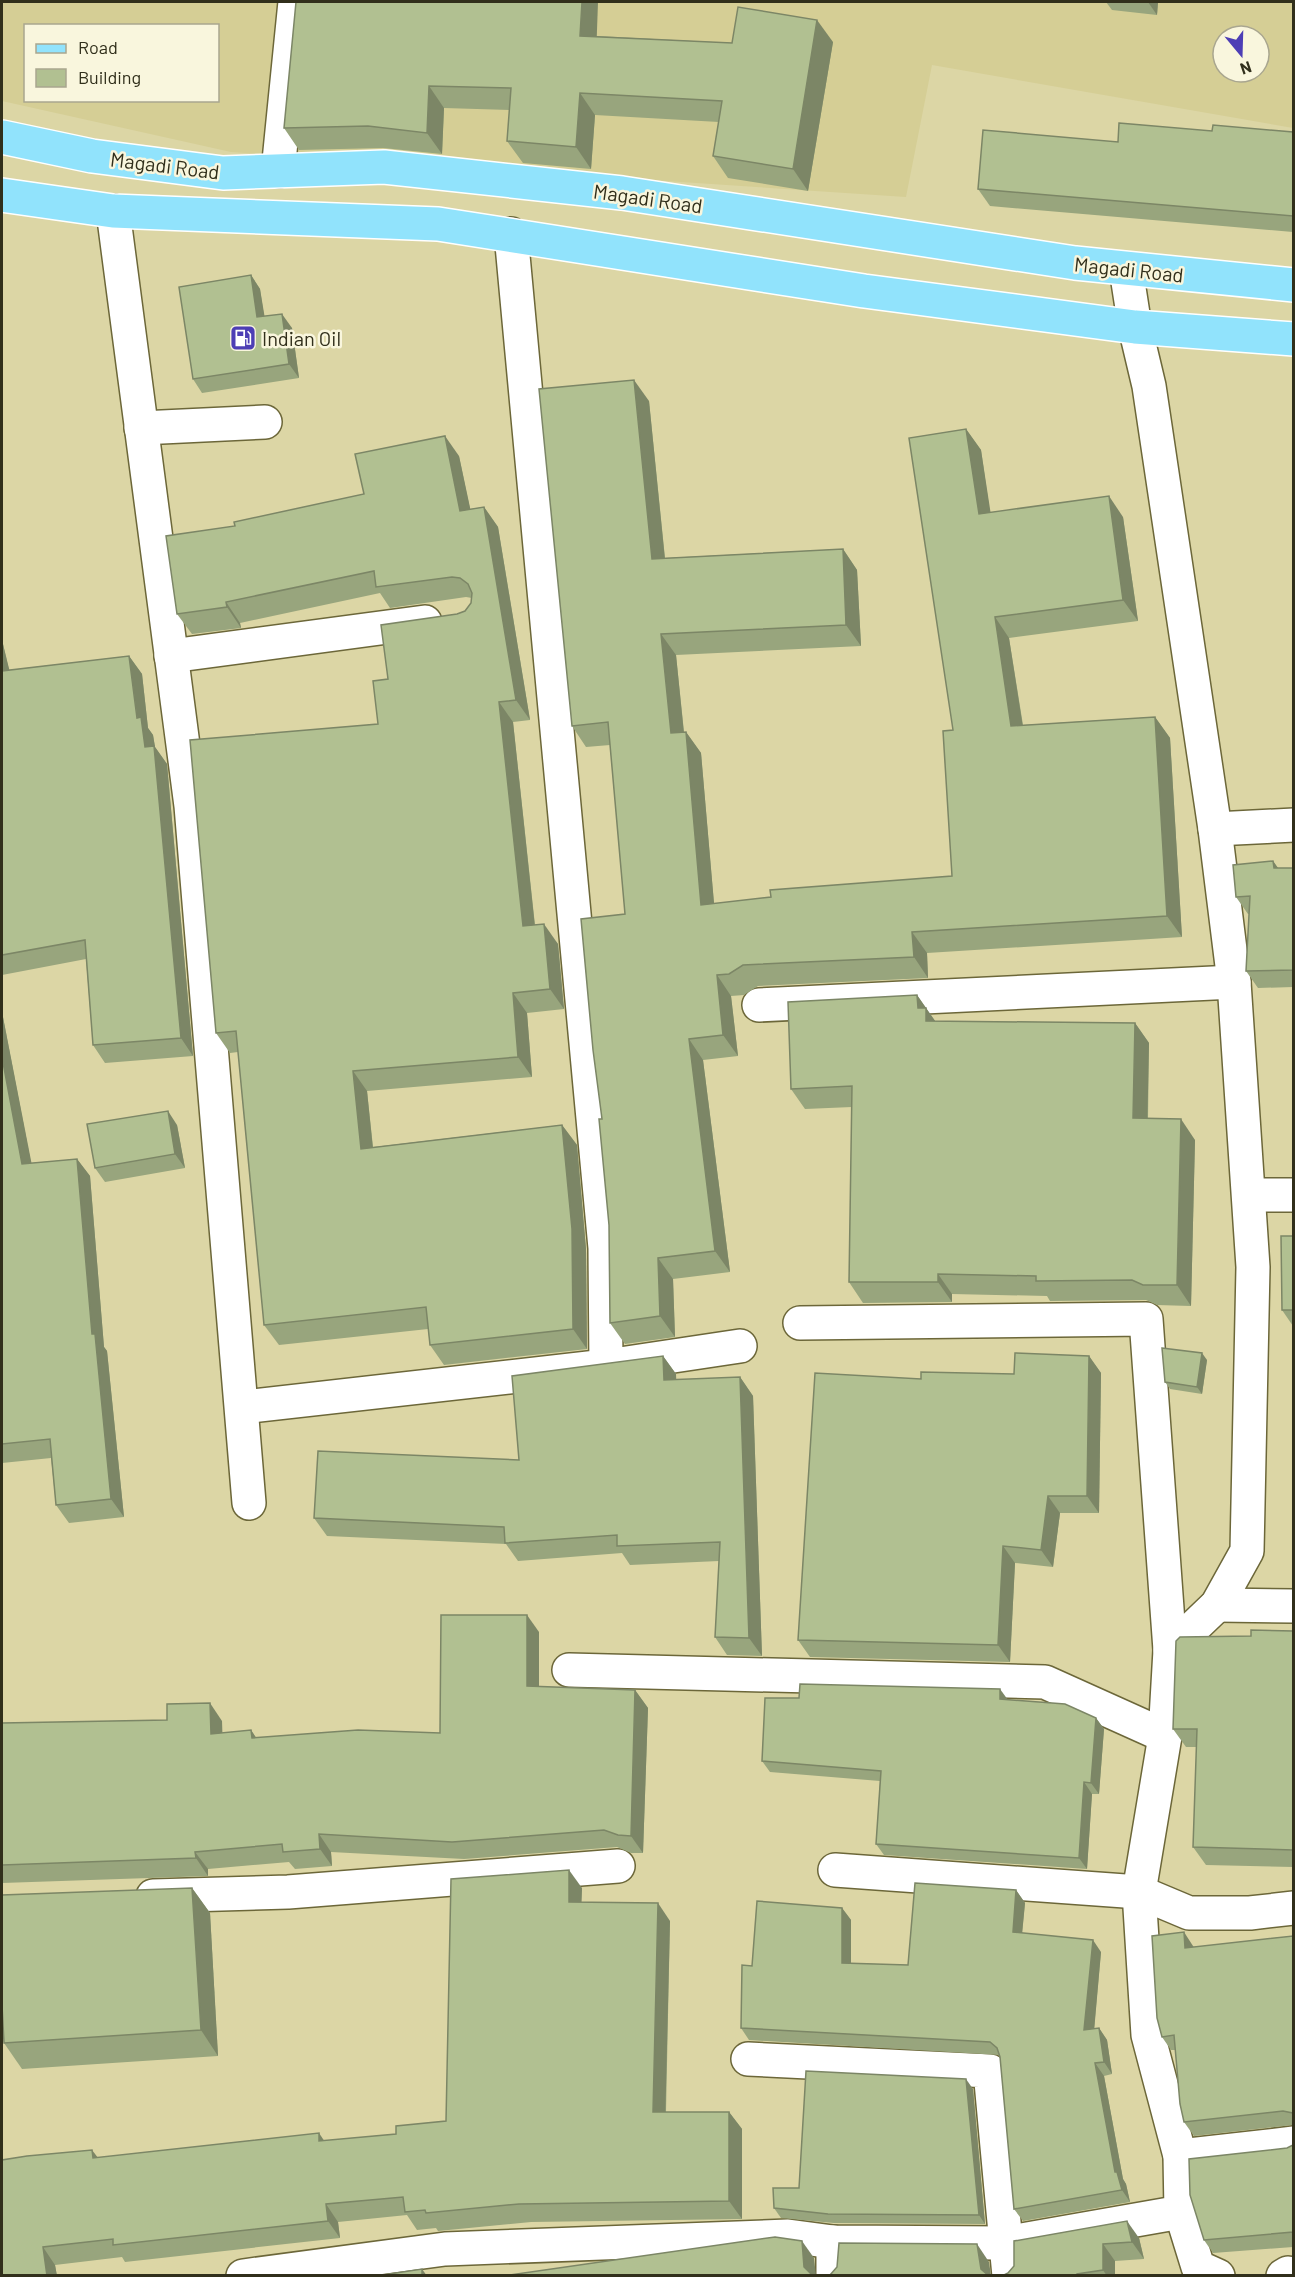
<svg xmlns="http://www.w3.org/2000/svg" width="1295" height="2277" font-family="Barlow,sans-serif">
<rect width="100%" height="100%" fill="#dcd6a5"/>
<path fill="#d5ce95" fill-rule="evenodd" d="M 2,2 L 1293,2 L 1293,128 L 932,65 L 906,197 L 231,152 L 2,101 ZM 26,26 L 218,26 L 218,100 L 26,100 ZM 1223,36 L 1259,36 L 1259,72 L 1223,72 Z"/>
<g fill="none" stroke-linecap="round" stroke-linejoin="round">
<defs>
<g id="street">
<path d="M 278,171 L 295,2"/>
<path d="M 113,211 L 191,806 L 249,1503"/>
<path d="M 141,428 L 265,422"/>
<path d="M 171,656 L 425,622"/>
<path d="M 1215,829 L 1294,825"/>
<path d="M 759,1005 L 1234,982"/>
<path d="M 1249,1195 L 1294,1195"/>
<path d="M 800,1323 L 1146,1319 L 1170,1650"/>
<path d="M 620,1364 L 740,1346"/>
<path d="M 243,1407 L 606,1366 L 605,1248 L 511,234"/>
<path d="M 1217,1605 L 1294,1606"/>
<path d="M 569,1670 L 1045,1682 L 1165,1736"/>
<path d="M 835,1870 L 1139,1892 L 1189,1913 L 1250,1913 L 1294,1908"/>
<path d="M 153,1896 L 288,1892 L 618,1866"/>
<path d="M 748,2059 L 990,2071 L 1009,2276"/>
<path d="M 1180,2156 L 1294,2143"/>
<path d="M 1181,2212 L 1198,2267 L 1218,2276"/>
<path d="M 833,2242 L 833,2276"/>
<path d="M 243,2276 L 445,2249 L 788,2236 L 833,2242 L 1005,2243 L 1181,2212 L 1180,2156 L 1148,2035 L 1139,1892 L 1165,1736 L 1170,1650 L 1217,1605 L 1247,1551 L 1253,1267 L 1234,982 L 1215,829 L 1149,386 L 1135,327 L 1126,269"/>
<path d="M 1283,2276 L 1288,2273 L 1287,2276"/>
</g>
<g id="primary">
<path d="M 2,137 L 92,156 L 223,173 L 384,167 L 622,193 L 1075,263 L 1294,285"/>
<path d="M 2,195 L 113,211 L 438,224 L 864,291 L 1135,327 L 1294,339"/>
</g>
</defs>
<use href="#street" stroke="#6c6739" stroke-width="36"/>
<use href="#primary" stroke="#fff" stroke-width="36"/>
<use href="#street" stroke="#fff" stroke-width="33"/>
<use href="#primary" stroke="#91e3fc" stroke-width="33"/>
</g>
<g fill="#98a57d">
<path d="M 1106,2 L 1158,2 L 1157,15 L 1112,10 Z"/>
<path d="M 597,36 L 732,43 L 833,42 L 808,191 L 728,178 L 713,156 L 719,122 L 595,115 L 591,169 L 523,163 L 507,141 L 510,110 L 444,108 L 442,154 L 383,148 L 299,150 L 284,128 Z"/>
<path d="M 1212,131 L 1293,132 L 1293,232 L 990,206 L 978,189 L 1118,142 Z"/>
<path d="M 251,275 L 260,289 L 264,316 L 292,328 L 299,378 L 202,393 L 193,379 Z"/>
<path d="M 649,401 L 665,558 L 843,549 L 857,570 L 861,646 L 676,655 L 684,732 L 686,732 L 701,753 L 714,904 L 952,876 L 953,730 L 966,429 L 981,450 L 990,513 L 1123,517 L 1138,621 L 1009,638 L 1023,725 L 1155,717 L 1170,738 L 1182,937 L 927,953 L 928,978 L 758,986 L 744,995 L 731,996 L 738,1056 L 703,1060 L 730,1272 L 673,1279 L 675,1337 L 625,1344 L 610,1323 L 609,1225 L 602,1119 L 625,914 L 610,745 L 586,747 L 572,726 Z"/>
<path d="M 459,456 L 470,509 L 484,507 L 498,527 L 530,720 L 513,722 L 535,925 L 558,944 L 564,1009 L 527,1013 L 532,1077 L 367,1091 L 373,1147 L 562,1125 L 577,1145 L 586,1249 L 587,1349 L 444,1365 L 430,1345 L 428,1329 L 279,1345 L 264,1325 L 238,1052 L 230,1053 L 216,1033 L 378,724 L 388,679 L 457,614 L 465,611 L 471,603 L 472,598 L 466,597 L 390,608 L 380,593 L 240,623 L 241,628 L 192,634 L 177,614 L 364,494 Z"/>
<path d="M 2,640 L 9,670 L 129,656 L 142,674 L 148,728 L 153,735 L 155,747 L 167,764 L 193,1056 L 105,1063 L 93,1045 L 86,959 L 2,975 Z"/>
<path d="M 1273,861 L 1278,868 L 1293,868 L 1293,987 L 1258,988 L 1246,971 L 1249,914 L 1248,914 L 1236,897 Z"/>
<path d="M 917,995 L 935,1021 L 1135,1023 L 1149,1043 L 1148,1119 L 1195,1140 L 1191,1306 L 1157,1305 L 1146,1300 L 1050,1301 L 1047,1296 L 952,1294 L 952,1302 L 863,1303 L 849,1282 L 852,1107 L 805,1109 L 791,1089 Z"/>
<path d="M 2,1012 L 31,1163 L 77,1159 L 90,1176 L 104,1347 L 107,1351 L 124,1517 L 69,1523 L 56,1505 L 51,1458 L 2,1463 Z"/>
<path d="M 177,1125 L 185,1168 L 105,1182 L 95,1168 Z"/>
<path d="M 1293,1236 L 1293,1326 L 1282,1310 Z"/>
<path d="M 663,1356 L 676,1374 L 676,1380 L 740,1377 L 753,1396 L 762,1656 L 727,1655 L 715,1637 L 719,1561 L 630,1565 L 622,1553 L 518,1561 L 506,1544 L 327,1536 L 314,1518 L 519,1460 Z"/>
<path d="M 1089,1356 L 1101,1373 L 1099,1513 L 1060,1513 L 1053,1567 L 1015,1563 L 1010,1662 L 810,1657 L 798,1640 L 921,1379 L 1014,1374 Z"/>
<path d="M 1207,1360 L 1202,1394 L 1170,1389 L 1165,1382 Z"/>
<path d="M 1293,1631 L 1293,1867 L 1206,1865 L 1193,1847 L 1197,1747 L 1186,1747 L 1173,1729 Z"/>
<path d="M 539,1632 L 539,1687 L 635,1690 L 648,1708 L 643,1853 L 631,1853 L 617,1847 L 464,1859 L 331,1852 L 332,1866 L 295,1869 L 289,1862 L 208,1869 L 208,1876 L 2,1883 L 2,1723 L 222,1721 L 222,1733 L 251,1730 L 256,1738 L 440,1733 Z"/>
<path d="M 1008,1700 L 1096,1718 L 1104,1729 L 1099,1794 L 1092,1794 L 1087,1869 L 884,1855 L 876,1844 L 880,1781 L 770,1772 L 762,1761 Z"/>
<path d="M 192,1888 L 210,1913 L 218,2056 L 22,2069 L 4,2043 Z"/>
<path d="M 582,1888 L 581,1902 L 670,1921 L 666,2112 L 729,2112 L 742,2129 L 742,2219 L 531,2222 L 438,2231 L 436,2228 L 417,2230 L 407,2215 L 338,2222 L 340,2238 L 125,2262 L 122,2257 L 55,2265 L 57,2276 L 2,2276 L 98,2158 L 324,2141 L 396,2134 L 446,2121 Z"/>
<path d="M 1016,1890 L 1025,1903 L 1022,1933 L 1101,1952 L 1094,2029 L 1099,2028 L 1107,2040 L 1112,2074 L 1104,2076 L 1123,2179 L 1126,2184 L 1130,2202 L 1023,2221 L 1014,2209 L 1000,2057 L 999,2055 L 749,2040 L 741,2028 L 752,1966 L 842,1908 L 851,1920 L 851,1963 L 908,1965 Z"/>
<path d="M 1293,1936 L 1293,2125 L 1194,2136 L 1184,2122 L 1175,2050 L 1171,2050 L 1162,2037 L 1193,1946 L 1194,1947 Z"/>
<path d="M 973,2089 L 985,2224 L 834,2223 L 781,2218 L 774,2208 L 799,2188 Z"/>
<path d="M 1293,2145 L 1293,2247 L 1213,2253 L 1204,2240 L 1287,2148 Z"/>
<path d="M 1139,2238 L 1144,2259 L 1115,2261 L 1115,2276 L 1002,2276 L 1008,2273 L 1014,2266 L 1014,2241 Z"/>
</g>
<g fill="#7c8666">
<path d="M 582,2 L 598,2 L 596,58 L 580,36 Z"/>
<path d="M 1148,2 L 1158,2 L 1157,15 Z"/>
<path d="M 817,20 L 833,42 L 808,191 L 793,169 Z"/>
<path d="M 429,86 L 444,108 L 442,154 L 427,133 Z"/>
<path d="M 580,93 L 595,115 L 591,169 L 576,147 Z"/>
<path d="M 251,275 L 260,289 L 267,331 L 257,317 Z"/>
<path d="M 282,314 L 292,328 L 299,378 L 289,364 Z"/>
<path d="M 634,380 L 649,401 L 667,580 L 652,559 Z"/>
<path d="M 966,429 L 981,450 L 994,535 L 979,514 Z"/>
<path d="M 445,436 L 459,456 L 475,531 L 460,511 Z"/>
<path d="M 1109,496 L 1123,517 L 1138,621 L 1123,600 Z"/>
<path d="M 484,507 L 498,527 L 530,720 L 516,700 Z"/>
<path d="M 843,549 L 857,570 L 861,646 L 846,625 Z"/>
<path d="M 226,602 L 240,623 L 241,628 L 227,607 Z"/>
<path d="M 995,617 L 1009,638 L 1026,747 L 1011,726 Z"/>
<path d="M 661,634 L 676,655 L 686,754 L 671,733 Z"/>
<path d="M 2,640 L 14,689 L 2,671 Z"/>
<path d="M 129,656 L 142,674 L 148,728 L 153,735 L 155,747 L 167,764 L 193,1056 L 181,1038 Z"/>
<path d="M 499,702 L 513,722 L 537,946 L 523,926 Z"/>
<path d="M 1155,717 L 1170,738 L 1182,937 L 1167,916 Z"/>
<path d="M 686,732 L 701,753 L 716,926 L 701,905 Z"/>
<path d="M 1273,861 L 1285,878 L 1274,868 Z"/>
<path d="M 544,924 L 558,944 L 564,1009 L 550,989 Z"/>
<path d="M 912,932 L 927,953 L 928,978 L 914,957 Z"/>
<path d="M 717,975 L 731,996 L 738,1056 L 723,1035 Z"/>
<path d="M 513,993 L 527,1013 L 532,1077 L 518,1057 Z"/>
<path d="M 917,995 L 940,1028 L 940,1041 L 918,1008 Z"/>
<path d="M 2,1012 L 35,1181 L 22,1164 L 2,1057 Z"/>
<path d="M 1135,1023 L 1149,1043 L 1147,1138 L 1133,1118 Z"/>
<path d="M 689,1039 L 703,1060 L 730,1272 L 715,1251 Z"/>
<path d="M 353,1071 L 367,1091 L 375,1169 L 361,1149 Z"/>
<path d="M 168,1111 L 177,1125 L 185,1168 L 175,1154 Z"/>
<path d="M 1181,1119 L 1195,1140 L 1191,1306 L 1177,1285 Z"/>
<path d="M 562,1125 L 577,1145 L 586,1249 L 587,1349 L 573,1329 Z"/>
<path d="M 77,1159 L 90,1176 L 104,1347 L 107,1351 L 124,1517 L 111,1499 L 92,1334 Z"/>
<path d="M 658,1258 L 673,1279 L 675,1337 L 660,1316 Z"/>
<path d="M 938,1274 L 952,1294 L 952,1302 L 938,1282 Z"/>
<path d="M 1202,1353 L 1207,1360 L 1202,1394 L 1197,1387 Z"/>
<path d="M 663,1356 L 676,1374 L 677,1399 L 664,1380 Z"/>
<path d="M 1089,1356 L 1101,1373 L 1099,1513 L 1087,1496 Z"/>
<path d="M 740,1377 L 753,1396 L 762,1656 L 749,1638 Z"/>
<path d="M 1048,1496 L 1060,1513 L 1053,1567 L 1041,1550 Z"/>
<path d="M 1003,1546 L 1015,1563 L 1010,1662 L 998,1645 Z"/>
<path d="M 527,1615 L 539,1632 L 539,1704 L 527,1686 Z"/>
<path d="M 1000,1689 L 1008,1700 L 1000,1699 Z"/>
<path d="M 635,1690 L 648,1708 L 643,1853 L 631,1836 Z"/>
<path d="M 210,1703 L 222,1721 L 223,1752 L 211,1734 Z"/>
<path d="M 1096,1718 L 1104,1729 L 1099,1794 L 1091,1783 Z"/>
<path d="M 251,1730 L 263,1748 L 252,1738 Z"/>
<path d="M 1084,1782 L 1092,1794 L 1087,1869 L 1079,1858 Z"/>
<path d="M 319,1834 L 331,1852 L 332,1866 L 320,1849 Z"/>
<path d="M 195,1852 L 208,1869 L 208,1876 L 196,1858 Z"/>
<path d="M 569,1870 L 582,1888 L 581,1919 L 569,1902 Z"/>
<path d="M 192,1888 L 210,1913 L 218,2056 L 201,2030 Z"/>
<path d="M 1016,1890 L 1025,1903 L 1021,1945 L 1013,1932 Z"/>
<path d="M 658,1903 L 670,1921 L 665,2129 L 653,2112 Z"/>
<path d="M 842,1908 L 851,1920 L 851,1975 L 842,1963 Z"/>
<path d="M 1184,1932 L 1193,1946 L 1195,1962 L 1185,1948 Z"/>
<path d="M 1093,1940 L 1101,1952 L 1093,2043 L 1084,2030 Z"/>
<path d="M 1099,2028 L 1107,2040 L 1112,2074 L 1104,2062 Z"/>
<path d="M 1095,2063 L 1104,2076 L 1123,2179 L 1126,2184 L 1130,2202 L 1122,2190 L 1115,2172 Z"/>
<path d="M 966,2079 L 973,2089 L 985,2224 L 979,2215 Z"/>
<path d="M 729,2112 L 742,2129 L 742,2219 L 729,2201 Z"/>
<path d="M 319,2133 L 331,2151 L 319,2141 Z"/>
<path d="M 92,2150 L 105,2167 L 93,2158 Z"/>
<path d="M 326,2204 L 338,2222 L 340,2238 L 328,2221 Z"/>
<path d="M 1127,2221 L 1139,2238 L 1144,2259 L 1132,2242 Z"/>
<path d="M 802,2241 L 814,2258 L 816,2276 L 810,2276 L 804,2267 Z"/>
<path d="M 977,2244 L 989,2262 L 991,2276 L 986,2276 L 981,2269 Z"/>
<path d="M 1103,2244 L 1115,2261 L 1115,2276 L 1107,2276 L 1103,2270 Z"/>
<path d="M 43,2247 L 55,2265 L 57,2276 L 47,2276 Z"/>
<path d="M 422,2269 L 427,2276 L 422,2276 Z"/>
</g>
<g fill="#b1c091" stroke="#7c8666" stroke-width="1.5">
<path d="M 296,2 L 582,2 L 580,36 L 732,43 L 738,7 L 817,20 L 793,169 L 713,156 L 722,101 L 580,93 L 576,147 L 507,141 L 511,88 L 429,86 L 427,133 L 368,126 L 284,128 Z"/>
<path d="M 1119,123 L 1212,131 L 1213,125 L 1293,132 L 1293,216 L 978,189 L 983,130 L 1118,142 Z"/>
<path d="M 251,275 L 257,317 L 282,314 L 289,364 L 193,379 L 179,287 Z"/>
<path d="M 634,380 L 652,559 L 843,549 L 846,625 L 661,634 L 671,733 L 686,732 L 701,905 L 771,897 L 770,890 L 952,876 L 943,731 L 953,730 L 909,438 L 966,429 L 979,514 L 1109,496 L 1123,600 L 995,617 L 1011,726 L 1155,717 L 1167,916 L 912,932 L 914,957 L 743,965 L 729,974 L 717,975 L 723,1035 L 689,1039 L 715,1251 L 658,1258 L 660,1316 L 610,1323 L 609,1225 L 599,1119 L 602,1119 L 593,1050 L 581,919 L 625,914 L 608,722 L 572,726 L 539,389 Z"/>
<path d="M 445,436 L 460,511 L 484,507 L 516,700 L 499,702 L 523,926 L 544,924 L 550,989 L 513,993 L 518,1057 L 353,1071 L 361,1149 L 562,1125 L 572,1229 L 573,1329 L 430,1345 L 426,1307 L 264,1325 L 236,1031 L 216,1033 L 190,740 L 378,724 L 373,681 L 388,679 L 381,625 L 457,614 L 465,611 L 471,603 L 472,593 L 468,584 L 460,578 L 452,577 L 376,587 L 374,571 L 226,602 L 227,607 L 177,614 L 166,536 L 235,526 L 234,522 L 364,494 L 355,454 Z"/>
<path d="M 129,656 L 137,718 L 141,717 L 145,747 L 154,746 L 181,1038 L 93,1045 L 85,940 L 2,955 L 2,671 Z"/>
<path d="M 1273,861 L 1274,868 L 1293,868 L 1293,970 L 1246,971 L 1250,896 L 1236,897 L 1233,865 Z"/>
<path d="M 917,995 L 918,1008 L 926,1008 L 926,1021 L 1135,1023 L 1133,1118 L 1181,1119 L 1177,1285 L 1143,1285 L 1132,1280 L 1036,1281 L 1036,1276 L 938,1274 L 938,1282 L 849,1282 L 852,1086 L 791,1089 L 788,1002 Z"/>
<path d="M 2,1057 L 22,1164 L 77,1159 L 92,1334 L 95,1334 L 111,1499 L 56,1505 L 50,1439 L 2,1444 Z"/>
<path d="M 168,1111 L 175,1154 L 95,1168 L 87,1124 Z"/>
<path d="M 1281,1236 L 1293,1236 L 1293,1310 L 1282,1310 Z"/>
<path d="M 1162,1348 L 1202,1353 L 1197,1387 L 1165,1382 Z"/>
<path d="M 1015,1353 L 1089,1356 L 1087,1496 L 1048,1496 L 1041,1550 L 1003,1546 L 998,1645 L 798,1640 L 815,1373 L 921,1379 L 921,1372 L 1014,1374 Z"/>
<path d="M 663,1356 L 664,1380 L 740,1377 L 749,1638 L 715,1637 L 720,1542 L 617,1546 L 617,1535 L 505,1543 L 504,1527 L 314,1518 L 318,1451 L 519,1460 L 512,1376 Z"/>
<path d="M 441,1615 L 527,1615 L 527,1686 L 635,1690 L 631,1836 L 618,1835 L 604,1830 L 452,1842 L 319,1834 L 320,1849 L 283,1852 L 282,1844 L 195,1852 L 196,1858 L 2,1865 L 2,1723 L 167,1720 L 167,1704 L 210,1703 L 211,1734 L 251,1730 L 252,1738 L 358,1730 L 440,1733 Z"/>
<path d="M 1251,1630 L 1293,1631 L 1293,1850 L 1193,1847 L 1197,1729 L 1173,1729 L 1176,1641 L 1180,1637 L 1251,1636 Z"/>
<path d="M 800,1684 L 1000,1689 L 1000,1699 L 1065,1704 L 1096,1718 L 1091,1783 L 1084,1782 L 1079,1858 L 876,1844 L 881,1771 L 762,1761 L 765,1698 L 799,1698 Z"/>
<path d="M 569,1870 L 569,1902 L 658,1903 L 653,2112 L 729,2112 L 729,2201 L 519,2204 L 426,2213 L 425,2210 L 405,2212 L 403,2197 L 326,2204 L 328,2221 L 113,2245 L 113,2239 L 43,2247 L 47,2276 L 2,2276 L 2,2160 L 27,2156 L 92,2150 L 93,2158 L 319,2133 L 319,2141 L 396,2134 L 396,2126 L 446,2121 L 451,1879 Z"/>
<path d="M 915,1883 L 1016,1890 L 1013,1932 L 1093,1940 L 1084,2030 L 1099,2028 L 1104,2062 L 1095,2063 L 1115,2172 L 1117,2172 L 1122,2190 L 1014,2209 L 1000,2057 L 997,2048 L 990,2042 L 741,2028 L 742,1965 L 752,1966 L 757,1901 L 842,1908 L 842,1963 L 908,1965 Z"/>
<path d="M 192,1888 L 201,2030 L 4,2043 L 2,2005 L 2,1895 Z"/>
<path d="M 1184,1932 L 1185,1948 L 1293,1936 L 1293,2113 L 1283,2111 L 1184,2122 L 1180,2104 L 1174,2035 L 1162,2037 L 1157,2018 L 1152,1936 Z"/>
<path d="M 806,2071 L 966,2079 L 979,2215 L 828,2214 L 774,2208 L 773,2188 L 799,2188 Z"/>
<path d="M 1293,2145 L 1293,2232 L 1204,2240 L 1190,2195 L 1189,2159 L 1287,2148 Z"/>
<path d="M 1127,2221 L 1132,2242 L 1103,2244 L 1103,2270 L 1077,2274 L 1077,2276 L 1002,2276 L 1008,2273 L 1014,2266 L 1014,2241 Z"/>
<path d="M 775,2237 L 802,2241 L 804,2267 L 811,2274 L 815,2276 L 502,2276 Z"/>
<path d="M 839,2243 L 977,2244 L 981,2269 L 988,2275 L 990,2276 L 827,2276 L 830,2275 L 837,2267 Z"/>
<path d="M 422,2269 L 422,2276 L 376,2276 Z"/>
</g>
<defs>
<symbol id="fuel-square" viewBox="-11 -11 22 22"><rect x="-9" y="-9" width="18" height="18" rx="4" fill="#4d3eb5" stroke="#f9f6dd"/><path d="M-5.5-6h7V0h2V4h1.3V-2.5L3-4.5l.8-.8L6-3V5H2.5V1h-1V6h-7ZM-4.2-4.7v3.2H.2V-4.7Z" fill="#fff"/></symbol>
</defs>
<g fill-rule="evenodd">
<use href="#fuel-square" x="228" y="323" width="30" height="30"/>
</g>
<g text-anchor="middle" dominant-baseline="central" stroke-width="5" stroke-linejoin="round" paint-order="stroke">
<g font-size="20" fill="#312f1b" stroke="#f9f6dd">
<text transform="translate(165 165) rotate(7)">Magadi Road</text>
<text transform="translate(648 198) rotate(8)">Magadi Road</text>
<text transform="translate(1129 269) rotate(6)">Magadi Road</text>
</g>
<g font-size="20" fill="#312f1b" stroke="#f9f6dd" text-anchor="start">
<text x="262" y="338">Indian Oil</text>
</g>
</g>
<rect width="1295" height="2277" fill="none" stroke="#312f1b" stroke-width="6"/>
<rect x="24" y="24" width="195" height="78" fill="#f9f6dd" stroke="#a9a68f" stroke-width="1.5"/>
<rect x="36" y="44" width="30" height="9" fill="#91e3fc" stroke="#a9a68f" stroke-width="1.5"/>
<text x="78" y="54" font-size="18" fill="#312f1b">Road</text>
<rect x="36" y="69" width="30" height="18" fill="#b1c091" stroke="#a9a68f" stroke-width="1.5"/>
<text x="78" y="84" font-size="18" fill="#312f1b">Building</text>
<g transform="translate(1241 54) rotate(161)"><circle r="28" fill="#f9f6dd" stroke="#a9a68f" stroke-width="1.5"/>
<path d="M0-4.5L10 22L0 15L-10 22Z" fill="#4d3eb5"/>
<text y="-9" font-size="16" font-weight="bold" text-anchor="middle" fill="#312f1b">N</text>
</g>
</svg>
